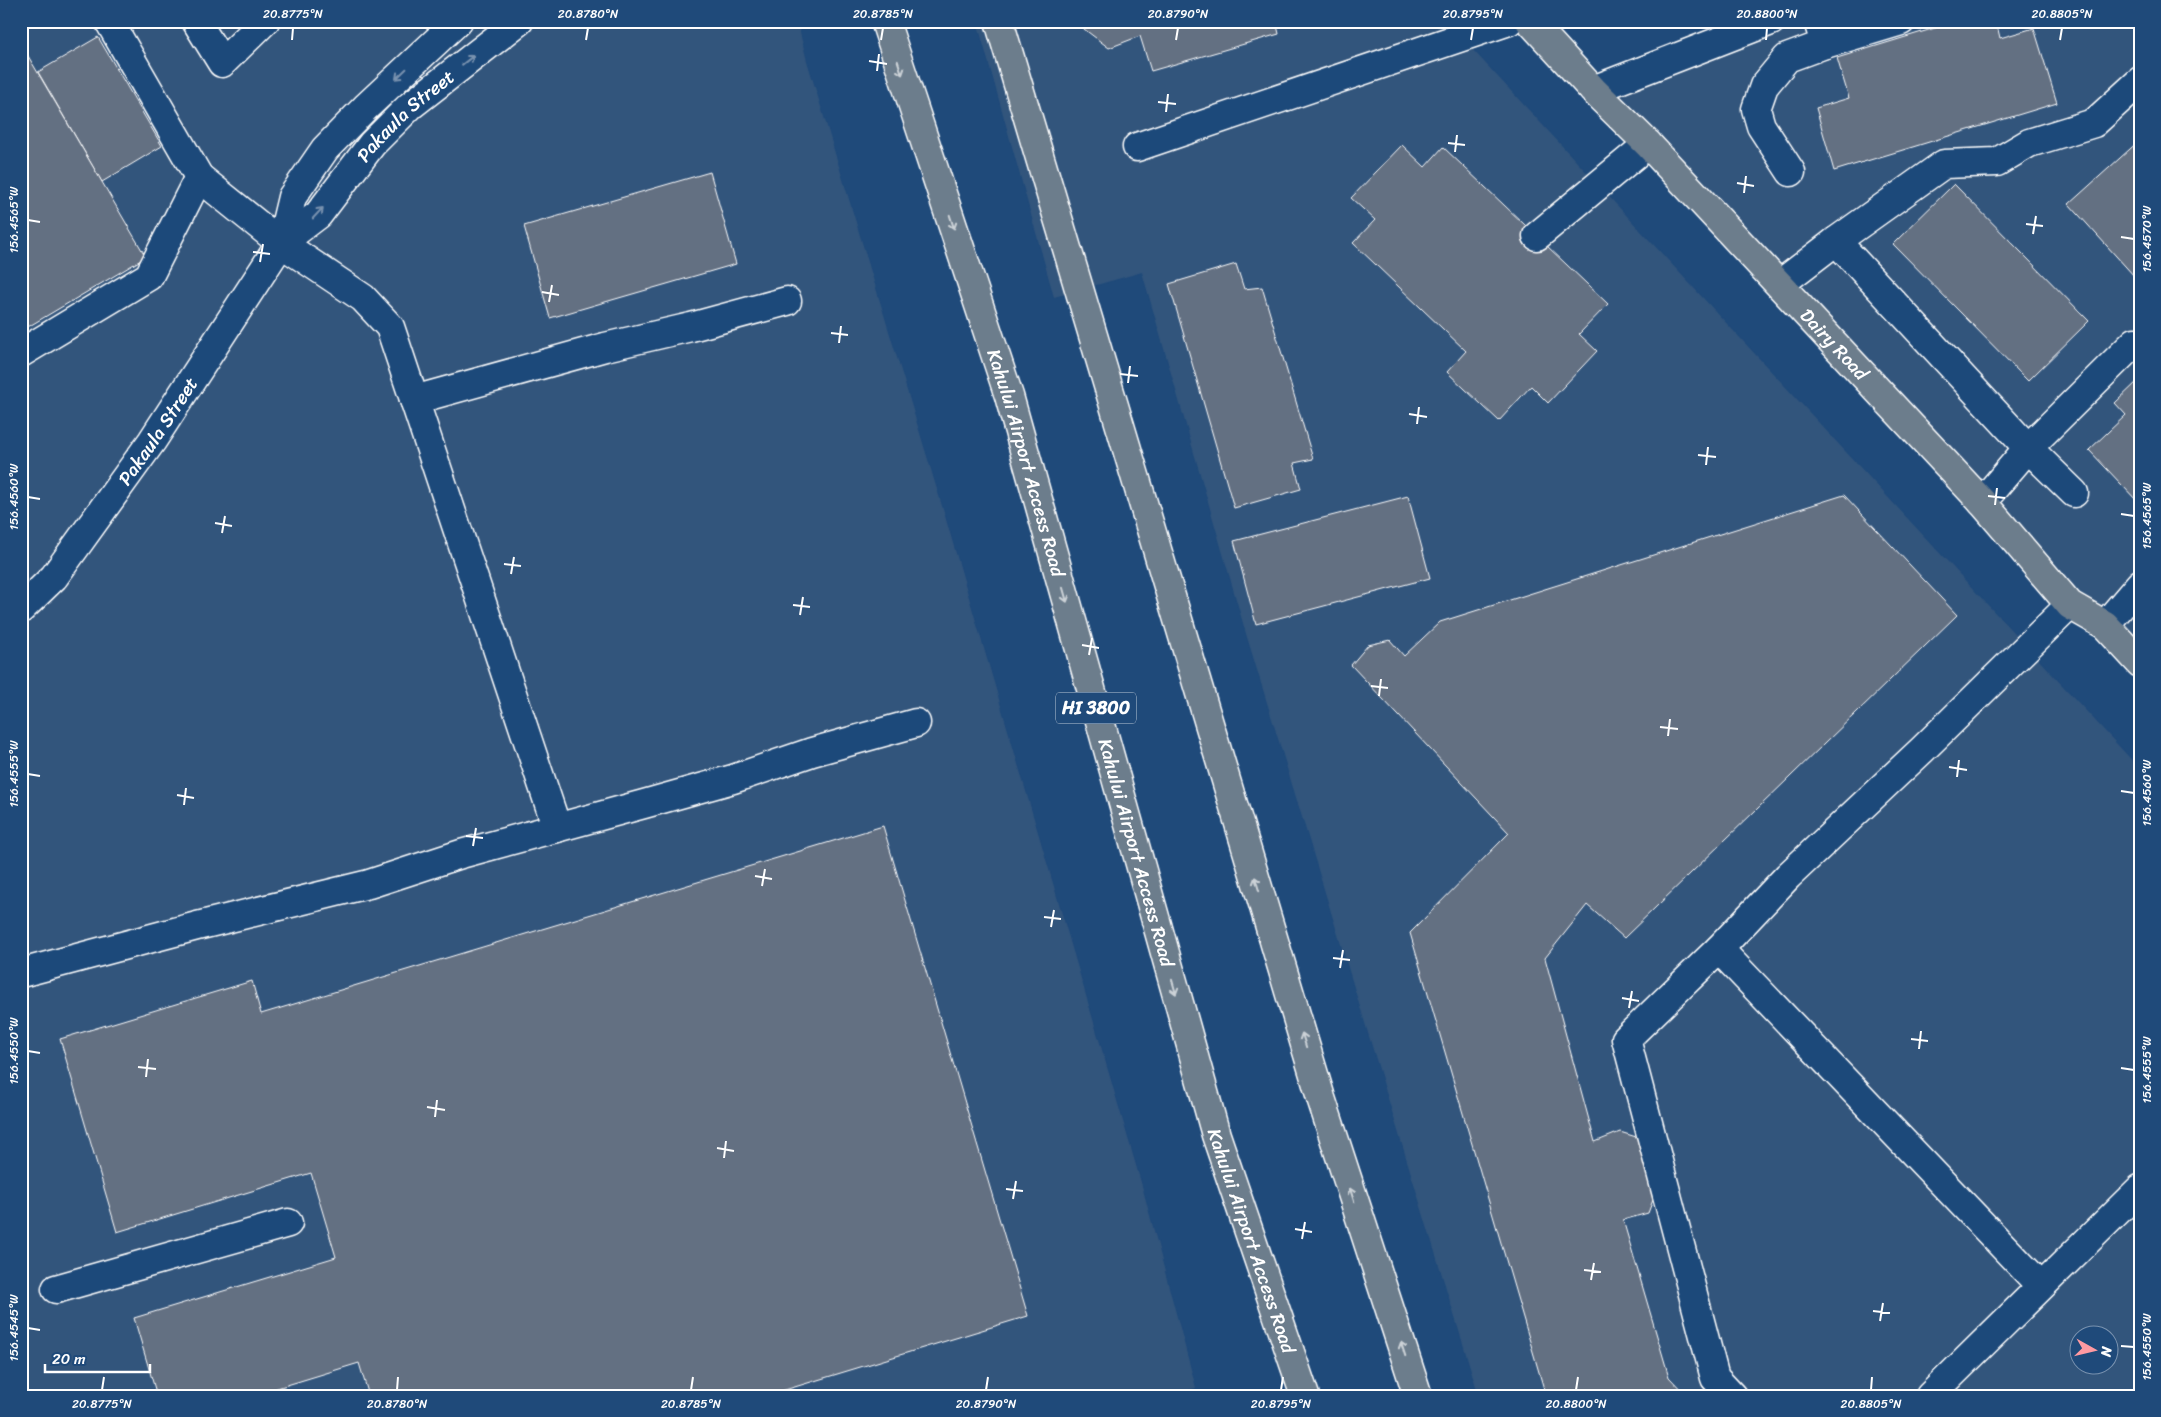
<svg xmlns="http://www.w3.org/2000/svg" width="2161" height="1417" font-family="Sriracha,sans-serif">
<rect width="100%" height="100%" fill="#1f4a7a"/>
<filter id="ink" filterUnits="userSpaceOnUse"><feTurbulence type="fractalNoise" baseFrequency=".02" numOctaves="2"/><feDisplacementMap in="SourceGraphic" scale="10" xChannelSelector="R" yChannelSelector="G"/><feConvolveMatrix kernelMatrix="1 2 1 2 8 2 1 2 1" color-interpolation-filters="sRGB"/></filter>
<g filter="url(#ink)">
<g fill="#33557c" fill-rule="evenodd">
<path d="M 21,21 L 797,21 L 807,61 L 942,506 L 1142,1186 L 1196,1388 L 1170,1396 L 21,1396 Z"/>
<path d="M 977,21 L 1446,21 L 2140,769 L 2140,1396 L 1479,1396 L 1247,637 L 1142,272 L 1054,297 ZM 2078,1334 L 2108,1334 L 2108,1364 L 2078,1364 Z"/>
<path d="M 1766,21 L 2140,21 L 2140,663 L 1593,90 Z"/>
</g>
<g fill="#636f82" stroke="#fff">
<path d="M 1081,21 L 1276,21 L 1279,34 L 1151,71 L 1140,36 L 1109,48 L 1084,29 Z"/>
<path d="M 1958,21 L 1996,21 L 2000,38 L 2034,28 L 2057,103 L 1834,171 L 1816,108 L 1849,98 L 1837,58 Z"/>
<path d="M 98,37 L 162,146 L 102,182 L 38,72 Z"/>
<path d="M 21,44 L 146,257 L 21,331 Z"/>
<path d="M 2140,140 L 2140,273 L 2135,277 L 2069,204 Z"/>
<path d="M 1402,145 L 1425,167 L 1443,147 L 1608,304 L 1579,334 L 1597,351 L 1548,403 L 1531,386 L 1499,421 L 1447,372 L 1466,351 L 1353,243 L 1375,220 L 1351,198 Z"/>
<path d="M 710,172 L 736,264 L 550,318 L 524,226 Z"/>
<path d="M 1954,184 L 2089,321 L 2028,381 L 1893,244 Z"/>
<path d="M 1236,264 L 1244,289 L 1262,287 L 1313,459 L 1294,463 L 1301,489 L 1234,508 L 1169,284 Z"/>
<path d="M 2140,379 L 2140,500 L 2138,502 L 2089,450 L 2126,415 L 2115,403 Z"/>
<path d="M 1844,495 L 1957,615 L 1624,938 L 1587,905 L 1545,958 L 1595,1142 L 1620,1132 L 1646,1140 L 1659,1184 L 1648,1213 L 1623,1220 L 1669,1377 L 1687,1396 L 1546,1396 L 1410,933 L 1509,833 L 1351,665 L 1368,645 L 1390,640 L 1404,656 L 1440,622 Z"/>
<path d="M 1408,496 L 1430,578 L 1256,624 L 1234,541 Z"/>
<path d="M 883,826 L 1028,1316 L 765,1396 L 369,1396 L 359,1363 L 251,1396 L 157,1396 L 134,1318 L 336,1257 L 311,1173 L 117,1232 L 60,1039 L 252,981 L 261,1014 Z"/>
</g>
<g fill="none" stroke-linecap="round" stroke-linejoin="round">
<defs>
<g id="minor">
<path d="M 109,21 L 199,177 L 281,243 L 363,298 L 390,327 L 557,828"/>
<path d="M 196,21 L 222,63 L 265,21"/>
<path d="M 1818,21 L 1825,44 L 1901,21"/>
<path d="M 1593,90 L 1771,21"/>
<path d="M 1137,147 L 1509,21"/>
<path d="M 1791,172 L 1761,126 L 1756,109 L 1764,86 L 1787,58 L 1825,44"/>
<path d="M 1537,236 L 1648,144"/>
<path d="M 281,243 L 292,197 L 325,149 L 366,107 L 458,21"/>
<path d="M 1780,284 L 1836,241"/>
<path d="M 21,353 L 149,276 L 199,177"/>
<path d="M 414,400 L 605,347 L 691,327 L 787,301"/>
<path d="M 2074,493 L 2028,448 L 1836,241 L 1944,164 L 1997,162 L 2029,143 L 2094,123 L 2140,81"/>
<path d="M 1982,502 L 2028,448 L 2135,342"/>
<path id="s1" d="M 21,609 L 54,577 L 152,441 L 281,243 L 318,215 L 372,144 L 410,106 L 519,21"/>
<path d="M 2105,625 L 2140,584"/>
<path d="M 1719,949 L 2041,1286"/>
<path d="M 21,973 L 197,926 L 369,884 L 461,854 L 644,804 L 733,779 L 812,752 L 916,723"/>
<path d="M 56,1289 L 288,1223"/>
<path d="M 1732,1396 L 1715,1378 L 1626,1039 L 1719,949 L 1788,876 L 1922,750 L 2070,605"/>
<path d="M 1930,1396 L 2140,1189"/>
</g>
<g id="major">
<path id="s2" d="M 885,21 L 1009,396 L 1216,1135 L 1305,1396"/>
<path d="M 999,21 L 1321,1098 L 1418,1396"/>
<path id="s3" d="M 1530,21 L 1593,90 L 1648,144 L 1982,502 L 2070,605 L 2105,625 L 2140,663"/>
</g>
</defs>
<use href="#minor" stroke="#fff" stroke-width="31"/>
<use href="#major" stroke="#fff" stroke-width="31"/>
<use href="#minor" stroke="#1f4a7a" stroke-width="28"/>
<use href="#major" stroke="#6c7d8c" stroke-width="28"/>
</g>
<defs><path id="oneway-shaft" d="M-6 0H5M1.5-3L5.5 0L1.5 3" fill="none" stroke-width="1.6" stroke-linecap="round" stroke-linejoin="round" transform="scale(1.25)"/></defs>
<g stroke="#7992af">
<use href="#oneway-shaft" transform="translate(468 60) rotate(-38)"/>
<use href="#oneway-shaft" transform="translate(401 74) rotate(136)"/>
<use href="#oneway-shaft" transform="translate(318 213) rotate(-47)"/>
</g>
<g stroke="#ccd2d7">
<use href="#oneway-shaft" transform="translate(900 68) rotate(72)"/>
<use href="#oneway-shaft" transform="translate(952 222) rotate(72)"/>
<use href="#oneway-shaft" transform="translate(1065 595) rotate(74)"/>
<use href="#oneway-shaft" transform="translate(1257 884) rotate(-107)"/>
<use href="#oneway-shaft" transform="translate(1174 987) rotate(74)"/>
<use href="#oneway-shaft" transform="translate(1304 1040) rotate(-107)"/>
<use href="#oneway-shaft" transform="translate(1352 1195) rotate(-108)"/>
<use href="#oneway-shaft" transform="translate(1403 1349) rotate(-108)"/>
</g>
</g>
<path fill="none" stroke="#fff" stroke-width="2" d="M 292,40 L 293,28M 586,40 L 588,28M 881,40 L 883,28M 1176,40 L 1178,28M 1471,40 L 1473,28M 1766,40 L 1767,28M 2060,40 L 2062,28M 869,61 L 887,64M 877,71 L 879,54M 1158,102 L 1176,104M 1166,112 L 1168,94M 1448,143 L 1465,145M 1455,152 L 1457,135M 1737,183 L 1754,186M 1744,193 L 1746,176M 28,220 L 40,222M 2026,224 L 2043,226M 2033,234 L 2036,216M 2121,237 L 2134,239M 253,252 L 270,254M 260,262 L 263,244M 542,292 L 559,295M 549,302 L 552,285M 831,333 L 848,335M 839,343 L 841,326M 1120,374 L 1138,376M 1128,383 L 1130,366M 1409,414 L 1427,417M 1417,424 L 1419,407M 1698,455 L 1716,457M 1706,465 L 1708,447M 1988,496 L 2005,498M 28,497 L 40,499M 1995,505 L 1997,488M 2121,514 L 2134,516M 215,523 L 232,526M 222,533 L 225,516M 504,564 L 521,566M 511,574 L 514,557M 793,605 L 810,607M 800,615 L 803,597M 1082,645 L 1099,648M 1089,655 L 1092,638M 1371,686 L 1388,688M 1379,696 L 1381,679M 1660,727 L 1678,729M 1668,736 L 1670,719M 1949,767 L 1967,770M 28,774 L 40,776M 1957,777 L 1959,760M 2121,791 L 2134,793M 177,795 L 194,798M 184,805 L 186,788M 466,836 L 483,838M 473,846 L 476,828M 755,876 L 772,879M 762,886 L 765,869M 1044,917 L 1061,919M 1051,927 L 1054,910M 1333,958 L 1350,960M 1340,968 L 1343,950M 1622,998 L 1639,1001M 1629,1008 L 1632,991M 1911,1039 L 1928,1041M 1919,1049 L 1921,1031M 28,1051 L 40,1053M 138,1067 L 156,1069M 2121,1068 L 2134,1070M 146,1077 L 148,1059M 427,1107 L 445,1110M 435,1117 L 437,1100M 717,1148 L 734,1151M 724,1158 L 726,1141M 1006,1189 L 1023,1191M 1013,1199 L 1016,1181M 1295,1229 L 1312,1232M 1302,1239 L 1305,1222M 1584,1270 L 1601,1272M 1591,1280 L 1594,1263M 1873,1311 L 1890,1313M 1880,1321 L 1883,1303M 28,1328 L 40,1330M 2121,1346 L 2134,1347M 102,1390 L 104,1377M 397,1390 L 398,1377M 691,1390 L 693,1377M 986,1390 L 988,1377M 1281,1390 L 1283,1377M 1576,1390 L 1578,1377M 1871,1390 L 1872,1377"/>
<g text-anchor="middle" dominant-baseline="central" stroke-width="5" stroke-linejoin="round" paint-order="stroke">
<rect fill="#1f4a7a" stroke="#bcc9d7" stroke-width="1" x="1056" y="692.5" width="80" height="31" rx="4"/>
<g font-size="18" font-weight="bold" fill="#fff">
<text x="1096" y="708">HI 3800</text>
</g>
<g font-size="19" fill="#fff" stroke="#1f4a7a">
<text stroke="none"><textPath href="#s1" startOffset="629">Pakaula Street</textPath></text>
<text stroke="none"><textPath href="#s3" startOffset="444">Dairy Road</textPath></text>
<text stroke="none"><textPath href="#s1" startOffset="225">Pakaula Street</textPath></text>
<text stroke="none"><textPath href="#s2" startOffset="464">Kahului Airport Access Road</textPath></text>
<text stroke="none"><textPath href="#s2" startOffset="869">Kahului Airport Access Road</textPath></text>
<text stroke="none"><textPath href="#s2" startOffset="1274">Kahului Airport Access Road</textPath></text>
</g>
</g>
<rect width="2161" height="1417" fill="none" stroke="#1f4a7a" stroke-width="55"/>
<g transform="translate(2094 1350) rotate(98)"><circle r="24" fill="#1f4a7a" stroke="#7992af"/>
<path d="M0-4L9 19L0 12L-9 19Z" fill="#ff9aa2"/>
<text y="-8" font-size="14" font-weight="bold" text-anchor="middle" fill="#ffffff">N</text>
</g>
<path d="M45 1364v8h105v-8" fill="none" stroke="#ffffff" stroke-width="2.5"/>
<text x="52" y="1364" font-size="15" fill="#ffffff" stroke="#1f4a7a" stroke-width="4" paint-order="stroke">20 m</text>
<rect x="28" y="28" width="2106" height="1362" fill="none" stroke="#fff" stroke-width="2"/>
<g font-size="12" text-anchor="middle" fill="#fff">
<text x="293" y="18">20.8775°N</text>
<text x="588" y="18">20.8780°N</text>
<text x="883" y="18">20.8785°N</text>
<text x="1178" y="18">20.8790°N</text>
<text x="1473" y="18">20.8795°N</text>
<text x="1767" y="18">20.8800°N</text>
<text x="2062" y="18">20.8805°N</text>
<text transform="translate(14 220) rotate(-90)" y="4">156.4565°W</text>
<text transform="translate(2147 239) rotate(-90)" y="4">156.4570°W</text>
<text transform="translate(14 497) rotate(-90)" y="4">156.4560°W</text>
<text transform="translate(2147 516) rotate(-90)" y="4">156.4565°W</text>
<text transform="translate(14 774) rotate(-90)" y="4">156.4555°W</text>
<text transform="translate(2147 793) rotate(-90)" y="4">156.4560°W</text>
<text transform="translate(14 1051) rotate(-90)" y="4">156.4550°W</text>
<text transform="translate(2147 1070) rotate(-90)" y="4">156.4555°W</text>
<text transform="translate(14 1328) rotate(-90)" y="4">156.4545°W</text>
<text transform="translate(2147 1347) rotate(-90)" y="4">156.4550°W</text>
<text x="102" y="1408">20.8775°N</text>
<text x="397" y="1408">20.8780°N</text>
<text x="691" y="1408">20.8785°N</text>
<text x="986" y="1408">20.8790°N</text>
<text x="1281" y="1408">20.8795°N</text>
<text x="1576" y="1408">20.8800°N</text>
<text x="1871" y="1408">20.8805°N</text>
</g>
</svg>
